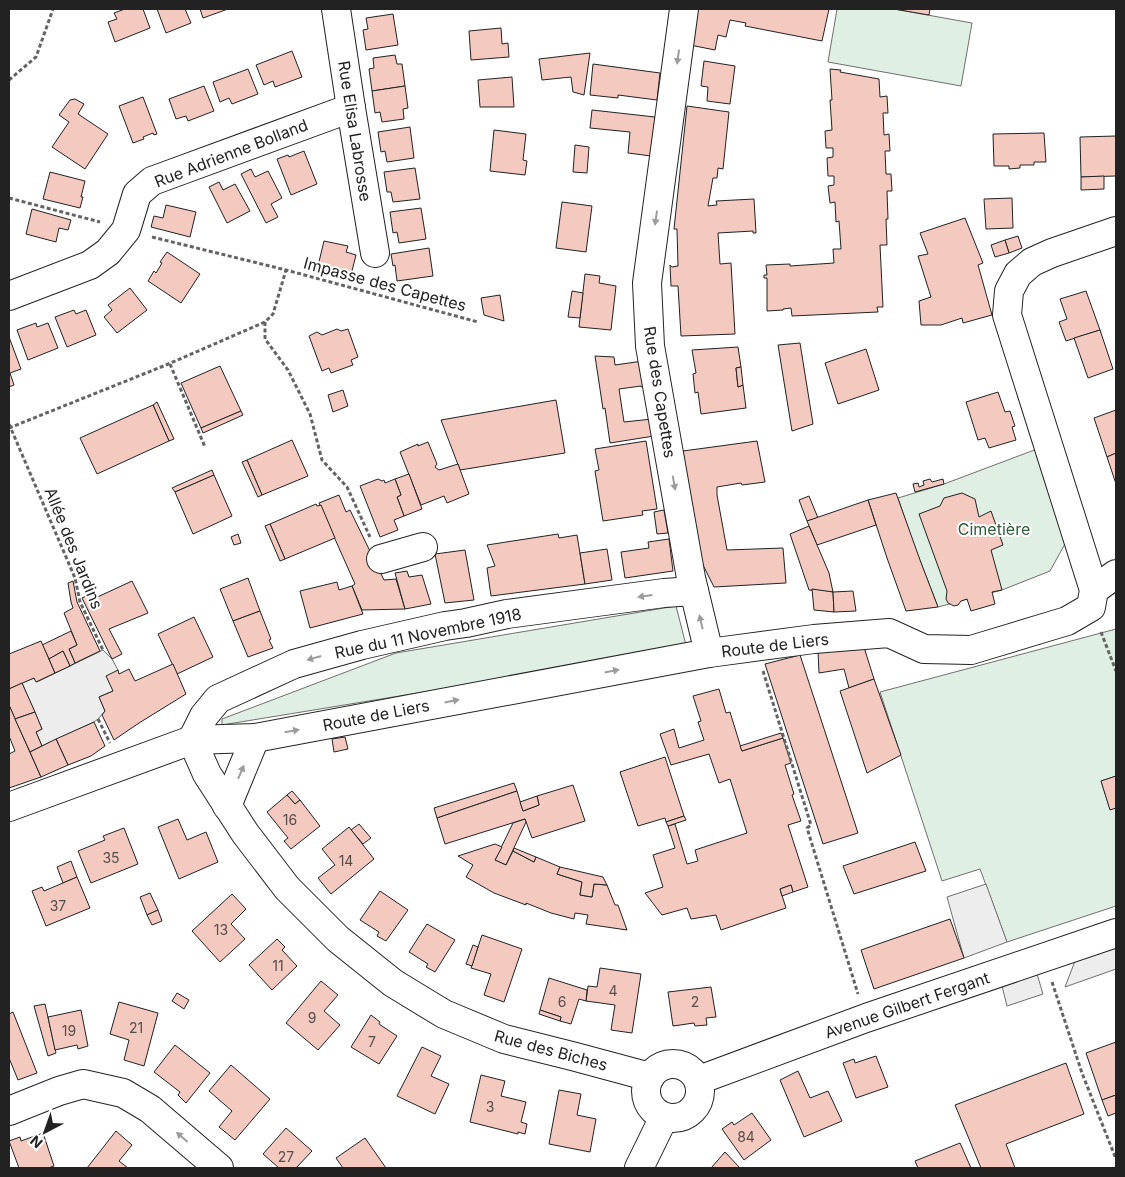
<svg xmlns="http://www.w3.org/2000/svg" width="1125" height="1177" font-family="Inter,sans-serif">
<rect width="100%" height="100%" fill="#fff"/>
<g fill="#e0efe3" stroke="#6f6f6f">
<path d="M 837,9 L 894,9 L 972,23 L 961,86 L 828,62 Z"/>
<path d="M 1037,449 L 1066,542 L 1050,571 L 1002,590 L 938,607 L 912,540 L 898,498 L 944,484 Z"/>
<path d="M 676,606 L 687,649 L 222,725 L 222,719 L 396,653 Z"/>
<path d="M 1116,629 L 1116,776 L 1101,781 L 1110,809 L 1116,808 L 1116,906 L 1007,942 L 980,869 L 942,881 L 880,692 Z"/>
</g>
<g fill="#ededed" stroke="#6f6f6f">
<path d="M 103,650 L 112,659 L 118,670 L 113,691 L 99,697 L 105,711 L 98,719 L 94,722 L 42,746 L 36,732 L 42,729 L 22,683 L 34,678 L 37,682 Z"/>
<path d="M 986,884 L 1007,942 L 964,958 L 947,897 Z"/>
<path d="M 1116,947 L 1116,969 L 1065,987 L 1075,961 Z"/>
<path d="M 1037,974 L 1043,994 L 1007,1006 L 1002,986 Z"/>
</g>
<g fill="#f3c9c0" stroke="#222">
<path d="M 125,9 L 143,9 L 150,28 L 115,42 L 108,22 L 117,19 L 114,13 Z"/>
<path d="M 157,9 L 185,9 L 191,23 L 166,33 Z"/>
<path d="M 200,9 L 228,9 L 203,18 Z"/>
<path d="M 696,9 L 829,9 L 822,41 L 745,26 L 746,23 L 730,20 L 726,37 L 718,35 L 715,50 L 690,45 Z"/>
<path d="M 894,9 L 930,9 L 929,15 Z"/>
<path d="M 393,14 L 398,45 L 366,50 L 363,30 L 368,29 L 366,18 Z"/>
<path d="M 501,28 L 502,44 L 508,43 L 509,57 L 471,60 L 469,31 Z"/>
<path d="M 292,51 L 302,77 L 275,87 L 273,81 L 264,85 L 256,65 Z"/>
<path d="M 590,53 L 584,95 L 573,92 L 571,77 L 542,80 L 539,59 Z"/>
<path d="M 395,55 L 397,64 L 402,64 L 405,86 L 372,91 L 369,69 L 374,68 L 373,58 Z"/>
<path d="M 704,61 L 735,66 L 730,104 L 707,101 L 708,87 L 701,86 Z"/>
<path d="M 593,64 L 660,73 L 657,100 L 618,95 L 618,98 L 590,95 Z"/>
<path d="M 248,69 L 258,94 L 232,104 L 229,98 L 220,102 L 213,82 Z"/>
<path d="M 830,69 L 841,70 L 840,72 L 879,79 L 880,97 L 887,96 L 888,113 L 883,113 L 884,135 L 889,134 L 890,151 L 885,151 L 886,174 L 891,174 L 892,191 L 887,191 L 888,219 L 886,219 L 887,245 L 880,245 L 883,307 L 877,307 L 878,312 L 792,316 L 791,308 L 783,309 L 783,310 L 767,311 L 767,278 L 764,278 L 764,275 L 767,275 L 766,265 L 790,264 L 790,266 L 834,263 L 833,249 L 841,249 L 839,221 L 836,222 L 835,202 L 830,203 L 828,186 L 834,185 L 834,176 L 828,176 L 827,158 L 833,157 L 833,148 L 826,148 L 825,131 L 832,130 L 830,100 L 832,100 Z"/>
<path d="M 512,77 L 514,107 L 480,107 L 478,80 Z"/>
<path d="M 204,86 L 214,111 L 188,121 L 186,116 L 176,119 L 169,99 Z"/>
<path d="M 405,86 L 408,108 L 403,109 L 404,119 L 382,122 L 380,112 L 375,113 L 372,91 Z"/>
<path d="M 143,97 L 157,134 L 154,135 L 153,133 L 143,137 L 144,139 L 133,143 L 119,106 Z"/>
<path d="M 75,99 L 84,104 L 78,114 L 108,134 L 85,169 L 52,147 L 69,122 L 59,115 L 70,100 Z"/>
<path d="M 687,106 L 729,112 L 723,169 L 718,168 L 717,178 L 713,178 L 708,206 L 717,205 L 716,201 L 754,199 L 756,233 L 753,233 L 753,231 L 718,233 L 720,264 L 731,263 L 735,334 L 681,336 L 678,286 L 671,286 L 670,265 L 672,267 L 678,266 L 677,229 L 674,229 Z"/>
<path d="M 592,110 L 655,117 L 651,156 L 628,153 L 630,132 L 590,128 Z"/>
<path d="M 410,127 L 414,158 L 387,162 L 385,151 L 381,152 L 378,132 Z"/>
<path d="M 494,130 L 526,134 L 523,160 L 527,161 L 525,175 L 490,171 Z"/>
<path d="M 1044,133 L 1046,162 L 1034,162 L 1034,165 L 1020,165 L 1020,168 L 1009,169 L 1009,166 L 994,166 L 993,134 Z"/>
<path d="M 1116,136 L 1116,176 L 1081,177 L 1080,137 Z"/>
<path d="M 575,145 L 589,147 L 587,173 L 573,172 Z"/>
<path d="M 304,151 L 317,184 L 291,195 L 277,159 L 288,155 L 289,157 Z"/>
<path d="M 415,168 L 420,199 L 393,202 L 391,192 L 387,192 L 384,172 Z"/>
<path d="M 251,169 L 255,177 L 268,171 L 282,198 L 271,204 L 278,217 L 266,223 L 241,174 Z"/>
<path d="M 50,172 L 85,181 L 81,197 L 83,197 L 80,208 L 43,199 Z"/>
<path d="M 1104,176 L 1104,189 L 1081,190 L 1081,177 Z"/>
<path d="M 219,182 L 223,190 L 235,184 L 250,211 L 227,223 L 209,187 Z"/>
<path d="M 1012,198 L 1013,228 L 986,229 L 984,199 Z"/>
<path d="M 562,202 L 592,206 L 586,252 L 556,248 Z"/>
<path d="M 166,205 L 196,212 L 190,237 L 151,227 L 154,216 L 163,218 Z"/>
<path d="M 421,208 L 426,239 L 399,243 L 397,232 L 393,233 L 390,212 Z"/>
<path d="M 32,209 L 71,220 L 68,230 L 59,228 L 56,242 L 26,234 Z"/>
<path d="M 965,218 L 983,263 L 978,265 L 992,315 L 963,323 L 962,318 L 941,325 L 921,325 L 919,301 L 931,297 L 918,256 L 928,254 L 920,233 Z"/>
<path d="M 1018,236 L 1022,248 L 1009,253 L 1005,240 Z"/>
<path d="M 1005,240 L 1009,253 L 995,257 L 991,245 Z"/>
<path d="M 324,241 L 348,246 L 346,252 L 356,255 L 350,279 L 317,270 Z"/>
<path d="M 429,248 L 433,276 L 397,281 L 395,265 L 393,266 L 391,254 Z"/>
<path d="M 167,252 L 200,274 L 181,303 L 148,281 L 154,271 L 156,273 L 162,263 L 160,262 Z"/>
<path d="M 585,274 L 600,276 L 599,283 L 616,286 L 611,330 L 579,327 Z"/>
<path d="M 130,288 L 147,310 L 117,333 L 104,317 L 112,310 L 108,305 Z"/>
<path d="M 572,291 L 583,293 L 580,318 L 568,317 Z"/>
<path d="M 1086,291 L 1100,330 L 1066,341 L 1059,322 L 1067,319 L 1060,299 Z"/>
<path d="M 500,295 L 504,321 L 484,315 L 481,298 Z"/>
<path d="M 74,310 L 76,314 L 86,310 L 96,335 L 67,347 L 55,317 Z"/>
<path d="M 36,323 L 37,327 L 48,323 L 58,348 L 28,360 L 17,330 Z"/>
<path d="M 337,329 L 341,331 L 348,329 L 358,357 L 351,360 L 353,365 L 331,373 L 329,368 L 322,371 L 309,336 L 317,332 L 322,335 Z"/>
<path d="M 1100,330 L 1113,369 L 1088,378 L 1074,338 Z"/>
<path d="M 9,337 L 21,369 L 10,373 L 14,385 L 9,387 Z"/>
<path d="M 800,343 L 813,424 L 792,431 L 778,345 Z"/>
<path d="M 738,347 L 741,367 L 736,368 L 738,387 L 743,385 L 746,408 L 701,414 L 698,392 L 695,393 L 693,374 L 696,373 L 692,350 Z"/>
<path d="M 866,349 L 879,390 L 838,404 L 825,363 Z"/>
<path d="M 595,356 L 614,357 L 615,365 L 643,361 L 647,386 L 641,387 L 641,386 L 619,389 L 624,422 L 652,419 L 654,436 L 610,443 L 605,408 L 603,409 Z"/>
<path d="M 220,366 L 241,411 L 201,428 L 181,383 Z"/>
<path d="M 741,367 L 743,385 L 738,387 L 736,368 Z"/>
<path d="M 343,390 L 348,406 L 333,412 L 328,395 Z"/>
<path d="M 998,392 L 1005,412 L 1010,411 L 1015,426 L 1012,427 L 1016,440 L 989,448 L 985,438 L 978,440 L 966,402 Z"/>
<path d="M 556,400 L 565,453 L 460,470 L 441,420 Z"/>
<path d="M 157,402 L 174,439 L 169,441 L 153,405 Z"/>
<path d="M 153,405 L 169,441 L 97,474 L 80,438 Z"/>
<path d="M 1116,410 L 1116,453 L 1107,457 L 1094,418 Z"/>
<path d="M 241,411 L 243,415 L 203,433 L 201,428 Z"/>
<path d="M 292,440 L 308,476 L 262,495 L 247,460 Z"/>
<path d="M 646,441 L 657,509 L 642,511 L 643,515 L 603,521 L 595,471 L 599,470 L 595,449 Z"/>
<path d="M 757,441 L 765,482 L 742,485 L 741,483 L 717,487 L 717,495 L 727,550 L 783,548 L 786,583 L 714,587 L 699,557 L 683,451 Z"/>
<path d="M 428,442 L 437,464 L 435,467 L 439,470 L 458,464 L 469,494 L 447,503 L 444,496 L 421,505 L 400,452 L 418,444 L 418,446 Z"/>
<path d="M 1116,453 L 1116,484 L 1107,457 Z"/>
<path d="M 247,460 L 262,495 L 258,497 L 242,462 Z"/>
<path d="M 212,470 L 214,475 L 175,492 L 172,488 Z"/>
<path d="M 409,474 L 422,509 L 404,516 L 397,497 L 401,495 L 395,479 Z"/>
<path d="M 214,475 L 232,516 L 193,534 L 175,492 Z"/>
<path d="M 378,479 L 382,481 L 384,480 L 385,483 L 395,479 L 401,495 L 397,497 L 404,516 L 394,520 L 398,530 L 380,537 L 360,486 Z"/>
<path d="M 930,479 L 932,482 L 943,479 L 944,484 L 915,492 L 913,484 L 918,483 L 919,487 L 924,485 L 923,481 Z"/>
<path d="M 896,493 L 920,560 L 938,607 L 906,611 L 887,558 L 868,500 Z"/>
<path d="M 962,493 L 975,499 L 979,517 L 991,511 L 1003,545 L 991,550 L 1002,590 L 992,592 L 995,604 L 971,611 L 967,599 L 961,601 L 958,605 L 954,606 L 948,603 L 946,599 L 947,591 L 919,514 L 940,506 L 944,498 Z"/>
<path d="M 339,495 L 346,512 L 350,510 L 384,580 L 396,579 L 405,609 L 362,610 L 352,586 L 355,584 L 319,503 Z"/>
<path d="M 809,496 L 818,518 L 807,521 L 799,500 Z"/>
<path d="M 868,500 L 876,525 L 817,545 L 807,521 Z"/>
<path d="M 316,504 L 317,506 L 321,505 L 335,538 L 285,559 L 270,524 Z"/>
<path d="M 664,510 L 668,533 L 657,534 L 654,512 Z"/>
<path d="M 270,524 L 285,559 L 280,561 L 265,526 Z"/>
<path d="M 809,526 L 829,573 L 833,592 L 809,590 L 790,534 Z"/>
<path d="M 238,534 L 241,543 L 234,545 L 231,537 Z"/>
<path d="M 558,534 L 559,538 L 577,535 L 585,584 L 491,596 L 487,568 L 495,566 L 487,545 Z"/>
<path d="M 669,539 L 673,571 L 625,578 L 621,552 L 649,548 L 648,542 Z"/>
<path d="M 607,549 L 612,580 L 585,584 L 580,553 Z"/>
<path d="M 465,550 L 474,600 L 445,603 L 435,554 Z"/>
<path d="M 407,571 L 409,577 L 422,575 L 431,604 L 405,609 L 395,573 Z"/>
<path d="M 248,578 L 260,611 L 233,621 L 220,589 Z"/>
<path d="M 73,581 L 77,602 L 100,651 L 75,663 L 69,649 L 77,645 L 64,613 L 73,608 L 71,602 L 68,583 Z"/>
<path d="M 132,581 L 148,613 L 109,629 L 122,654 L 112,659 L 82,598 L 88,595 L 91,600 Z"/>
<path d="M 337,582 L 339,590 L 352,586 L 363,614 L 310,628 L 300,591 Z"/>
<path d="M 812,589 L 833,592 L 834,612 L 814,610 Z"/>
<path d="M 853,591 L 856,611 L 834,612 L 833,592 Z"/>
<path d="M 260,611 L 271,639 L 269,640 L 273,648 L 248,657 L 233,621 Z"/>
<path d="M 194,617 L 213,657 L 177,674 L 158,634 Z"/>
<path d="M 71,631 L 77,645 L 69,649 L 75,663 L 70,666 L 63,651 L 49,659 L 42,645 Z"/>
<path d="M 41,641 L 55,673 L 36,682 L 34,678 L 9,689 L 9,654 Z"/>
<path d="M 863,644 L 874,679 L 849,688 L 844,669 L 819,673 L 818,651 Z"/>
<path d="M 63,651 L 70,666 L 55,673 L 49,659 Z"/>
<path d="M 800,655 L 858,833 L 823,844 L 765,664 Z"/>
<path d="M 173,664 L 186,694 L 139,723 L 114,740 L 102,715 L 105,711 L 99,697 L 113,691 L 106,676 L 118,670 L 119,674 L 129,669 L 135,681 Z"/>
<path d="M 874,679 L 901,755 L 867,773 L 840,691 Z"/>
<path d="M 22,683 L 35,712 L 15,719 L 9,705 L 9,689 Z"/>
<path d="M 719,689 L 726,713 L 730,712 L 742,751 L 783,738 L 791,763 L 785,765 L 794,794 L 792,795 L 801,821 L 788,825 L 808,887 L 793,892 L 791,885 L 780,889 L 786,908 L 721,930 L 716,915 L 691,919 L 687,908 L 662,915 L 645,893 L 663,887 L 653,855 L 675,848 L 668,826 L 675,824 L 687,864 L 698,861 L 695,850 L 747,833 L 730,779 L 719,783 L 709,754 L 671,765 L 660,734 L 674,729 L 679,748 L 704,740 L 698,722 L 701,721 L 693,696 Z"/>
<path d="M 9,705 L 41,777 L 9,788 L 9,754 L 15,751 L 9,736 Z"/>
<path d="M 35,712 L 42,729 L 36,732 L 42,746 L 30,752 L 15,719 Z"/>
<path d="M 94,722 L 105,746 L 91,756 L 68,765 L 56,739 Z"/>
<path d="M 781,733 L 783,738 L 742,751 L 740,746 Z"/>
<path d="M 345,737 L 348,749 L 334,752 L 332,739 Z"/>
<path d="M 56,739 L 68,765 L 41,777 L 30,752 Z"/>
<path d="M 665,757 L 684,816 L 666,822 L 665,818 L 638,826 L 620,772 Z"/>
<path d="M 1116,776 L 1116,808 L 1110,810 L 1101,781 Z"/>
<path d="M 514,783 L 517,791 L 437,818 L 434,808 Z"/>
<path d="M 573,785 L 585,821 L 532,838 L 525,819 L 445,844 L 437,818 L 517,791 L 523,811 L 539,805 L 537,796 Z"/>
<path d="M 292,791 L 300,800 L 295,804 L 287,795 Z"/>
<path d="M 287,795 L 295,804 L 300,800 L 320,826 L 291,849 L 284,841 L 288,838 L 267,812 Z"/>
<path d="M 537,796 L 539,805 L 523,811 L 520,802 Z"/>
<path d="M 684,816 L 686,820 L 668,826 L 666,822 Z"/>
<path d="M 178,819 L 187,840 L 206,832 L 218,862 L 179,879 L 158,827 Z"/>
<path d="M 525,819 L 526,822 L 506,865 L 495,860 L 513,823 Z"/>
<path d="M 359,824 L 371,838 L 363,844 L 351,830 Z"/>
<path d="M 349,827 L 374,859 L 331,894 L 318,878 L 335,865 L 322,849 Z"/>
<path d="M 124,828 L 138,864 L 91,883 L 78,851 L 105,840 L 103,836 Z"/>
<path d="M 915,842 L 926,871 L 854,894 L 843,866 Z"/>
<path d="M 495,844 L 502,847 L 495,860 L 506,865 L 513,851 L 534,862 L 536,857 L 560,867 L 557,874 L 582,882 L 580,895 L 592,897 L 594,884 L 607,885 L 615,905 L 618,905 L 627,930 L 586,924 L 588,915 L 575,913 L 574,919 L 551,913 L 526,903 L 526,905 L 494,893 L 466,877 L 473,865 L 458,856 Z"/>
<path d="M 514,848 L 536,857 L 534,862 L 513,851 Z"/>
<path d="M 71,861 L 77,877 L 63,883 L 57,867 Z"/>
<path d="M 560,867 L 603,877 L 607,885 L 594,884 L 592,897 L 580,895 L 582,882 L 557,874 Z"/>
<path d="M 77,877 L 90,908 L 46,926 L 32,891 L 42,887 L 44,891 Z"/>
<path d="M 791,885 L 793,892 L 782,896 L 780,889 Z"/>
<path d="M 380,891 L 408,910 L 386,941 L 377,936 L 379,932 L 360,920 Z"/>
<path d="M 150,893 L 158,910 L 147,915 L 140,897 Z"/>
<path d="M 232,894 L 246,909 L 231,924 L 245,939 L 220,962 L 192,931 Z"/>
<path d="M 158,910 L 162,921 L 152,925 L 147,915 Z"/>
<path d="M 950,919 L 964,958 L 874,989 L 861,950 Z"/>
<path d="M 427,924 L 455,940 L 435,972 L 426,967 L 428,964 L 409,952 Z"/>
<path d="M 482,935 L 522,949 L 504,1002 L 484,995 L 491,974 L 471,968 Z"/>
<path d="M 277,939 L 285,947 L 282,950 L 297,966 L 272,990 L 249,965 Z"/>
<path d="M 473,945 L 478,947 L 472,966 L 466,964 Z"/>
<path d="M 600,968 L 641,974 L 632,1033 L 611,1030 L 615,1005 L 586,1001 L 588,986 L 597,987 Z"/>
<path d="M 549,978 L 587,990 L 586,1001 L 579,999 L 571,1024 L 560,1021 L 561,1017 L 540,1010 Z"/>
<path d="M 321,981 L 338,995 L 324,1011 L 340,1025 L 318,1050 L 286,1023 Z"/>
<path d="M 711,987 L 716,1017 L 706,1018 L 707,1025 L 695,1026 L 694,1023 L 673,1026 L 668,992 Z"/>
<path d="M 177,993 L 189,1000 L 184,1009 L 172,1001 Z"/>
<path d="M 119,1002 L 158,1013 L 144,1066 L 124,1060 L 129,1040 L 110,1034 Z"/>
<path d="M 45,1004 L 56,1053 L 48,1056 L 34,1006 Z"/>
<path d="M 81,1010 L 88,1046 L 78,1049 L 77,1045 L 55,1050 L 48,1017 Z"/>
<path d="M 540,1010 L 561,1017 L 560,1021 L 539,1014 Z"/>
<path d="M 13,1012 L 37,1073 L 18,1080 L 9,1058 L 9,1014 Z"/>
<path d="M 371,1015 L 380,1022 L 379,1024 L 397,1036 L 379,1064 L 351,1047 Z"/>
<path d="M 1116,1042 L 1116,1095 L 1102,1100 L 1086,1053 Z"/>
<path d="M 175,1045 L 210,1073 L 186,1103 L 178,1095 L 180,1092 L 154,1072 Z"/>
<path d="M 422,1047 L 441,1056 L 431,1076 L 449,1084 L 435,1114 L 397,1096 Z"/>
<path d="M 876,1056 L 888,1087 L 856,1098 L 843,1063 L 854,1059 L 855,1063 Z"/>
<path d="M 1066,1063 L 1084,1114 L 1006,1144 L 1015,1168 L 981,1168 L 955,1105 Z"/>
<path d="M 231,1065 L 270,1099 L 235,1140 L 219,1127 L 232,1111 L 209,1091 Z"/>
<path d="M 798,1071 L 810,1098 L 828,1091 L 842,1121 L 804,1137 L 780,1080 Z"/>
<path d="M 481,1075 L 505,1081 L 501,1096 L 526,1102 L 521,1122 L 527,1124 L 525,1134 L 518,1132 L 518,1134 L 470,1122 Z"/>
<path d="M 559,1090 L 581,1094 L 577,1115 L 596,1119 L 590,1152 L 549,1144 Z"/>
<path d="M 1116,1095 L 1116,1113 L 1108,1116 L 1102,1100 Z"/>
<path d="M 752,1113 L 771,1140 L 744,1160 L 722,1129 L 732,1122 L 734,1125 Z"/>
<path d="M 286,1128 L 312,1151 L 296,1168 L 279,1168 L 263,1154 Z"/>
<path d="M 116,1131 L 132,1145 L 119,1161 L 128,1168 L 87,1168 Z"/>
<path d="M 43,1133 L 54,1166 L 48,1168 L 19,1168 L 9,1141 L 20,1137 L 21,1141 Z"/>
<path d="M 365,1138 L 386,1168 L 343,1168 L 336,1158 Z"/>
<path d="M 960,1143 L 971,1168 L 918,1168 L 915,1161 Z"/>
<path d="M 725,1152 L 740,1168 L 711,1168 Z"/>
</g>
<g fill="none" stroke-linecap="round" stroke-linejoin="round">
<defs>
<g id="minor">
<path d="M 336,9 L 351,108 L 375,253"/>
<path d="M 684,9 L 647,283 L 650,346 L 691,578 L 709,653"/>
<path d="M 9,296 L 90,265 L 108,252 L 126,230 L 137,194 L 152,181 L 351,108"/>
<path d="M 381,559 L 423,547"/>
<path d="M 1094,590 L 1116,574"/>
<path d="M 192,740 L 207,774 L 245,833 L 287,888 L 338,939 L 393,983 L 444,1014 L 504,1039 L 572,1056 L 650,1077"/>
<path d="M 192,740 L 204,716 L 218,699 L 294,664 L 362,645 L 445,626 L 466,623 L 507,614 L 664,593 L 694,591"/>
<path d="M 227,806 L 255,738"/>
<path d="M 9,807 L 192,740 L 255,738 L 709,653 L 814,639 L 889,633 L 924,649 L 971,650 L 1067,621 L 1091,607 L 1094,590 L 1007,315 L 1009,291 L 1018,274 L 1032,262 L 1052,253 L 1116,231"/>
<circle cx="673" cy="1091" r="27"/>
<path d="M 699,1080 L 866,1018 L 1116,933"/>
<path d="M 9,1111 L 59,1091 L 83,1084 L 123,1093 L 150,1109 L 219,1168"/>
<path d="M 639,1168 L 664,1117"/>
</g>
</defs>
<use href="#minor" stroke="#222" stroke-width="30"/>
<g stroke="#646464" stroke-width="3" stroke-dasharray="4 2.5" stroke-linecap="butt">
<path d="M 9,80 L 36,57 L 53,9"/>
<path d="M 9,198 L 100,222"/>
<path d="M 152,237 L 286,270 L 478,322"/>
<path d="M 265,322 L 265,339 L 288,370 L 310,414 L 322,460 L 347,487 L 370,537"/>
<path d="M 170,364 L 205,447"/>
<path d="M 9,424 L 75,578 L 80,602 L 103,650"/>
<path d="M 9,428 L 166,365 L 265,322 L 273,314 L 286,270"/>
<path d="M 1101,632 L 1116,671"/>
<path d="M 763,671 L 811,825 L 807,828 L 858,994"/>
<path d="M 98,719 L 110,743"/>
<path d="M 1052,982 L 1082,1073 L 1116,1159"/>
</g>
<use href="#minor" stroke="#fff" stroke-width="28"/>
</g>
<defs><path id="oneway-solid" d="M-6-.8H1V-3.2L6.5 0L1 3.2V.8H-6Z" transform="scale(1.25)"/></defs>
<g fill="#9c9c9c">
<use href="#oneway-solid" transform="translate(678 57) rotate(98)"/>
<use href="#oneway-solid" transform="translate(656 218) rotate(98)"/>
<use href="#oneway-solid" transform="translate(674 483) rotate(80)"/>
<use href="#oneway-solid" transform="translate(645 596) rotate(172)"/>
<use href="#oneway-solid" transform="translate(701 622) rotate(-103)"/>
<use href="#oneway-solid" transform="translate(314 658) rotate(164)"/>
<use href="#oneway-solid" transform="translate(612 671) rotate(-11)"/>
<use href="#oneway-solid" transform="translate(452 701) rotate(-11)"/>
<use href="#oneway-solid" transform="translate(292 731) rotate(-10)"/>
<use href="#oneway-solid" transform="translate(241 772) rotate(-67)"/>
<use href="#oneway-solid" transform="translate(182 1137) rotate(-139)"/>
</g>
<g text-anchor="middle" dominant-baseline="central" stroke-width="4" stroke-linejoin="round" paint-order="stroke">
<g font-size="14" fill="#564c4a">
<text x="290" y="819">16</text>
<text x="111" y="857">35</text>
<text x="346" y="860">14</text>
<text x="58" y="905">37</text>
<text x="221" y="929">13</text>
<text x="278" y="965">11</text>
<text x="613" y="990">4</text>
<text x="562" y="1001">6</text>
<text x="695" y="1001">2</text>
<text x="312" y="1017">9</text>
<text x="136" y="1027">21</text>
<text x="69" y="1030">19</text>
<text x="372" y="1041">7</text>
<text x="490" y="1106">3</text>
<text x="746" y="1136">84</text>
<text x="286" y="1156">27</text>
</g>
<g font-size="16" fill="#222" stroke="#fff">
<text transform="translate(355 131) rotate(81)">Rue Elisa Labrosse</text>
<text transform="translate(231 153) rotate(-21)">Rue Adrienne Bolland</text>
<text transform="translate(385 284) rotate(15)">Impasse des Capettes</text>
<text transform="translate(660 392) rotate(81)">Rue des Capettes</text>
<text transform="translate(74 548) rotate(68)">Allée des Jardins</text>
<text transform="translate(428 633) rotate(-12)">Rue du 11 Novembre 1918</text>
<text transform="translate(775 645) rotate(-7)">Route de Liers</text>
<text transform="translate(376 715) rotate(-11)">Route de Liers</text>
<text transform="translate(907 1005) rotate(-19)">Avenue Gilbert Fergant</text>
<text transform="translate(551 1050) rotate(15)">Rue des Biches</text>
</g>
<g font-size="16" fill="#2f5e38" stroke="#fff">
<text x="994" y="529">Cimetière</text>
</g>
</g>
<rect width="1125" height="1177" fill="none" stroke="#222222" stroke-width="20"/>
<g transform="translate(45 1132) rotate(221)" stroke="#ffffff" stroke-width="4" paint-order="stroke">
<path d="M0-4L9 19L0 12L-9 19Z" fill="#222222"/>
<text y="-8" font-size="14" font-weight="bold" text-anchor="middle" fill="#222222">N</text>
</g>
</svg>
